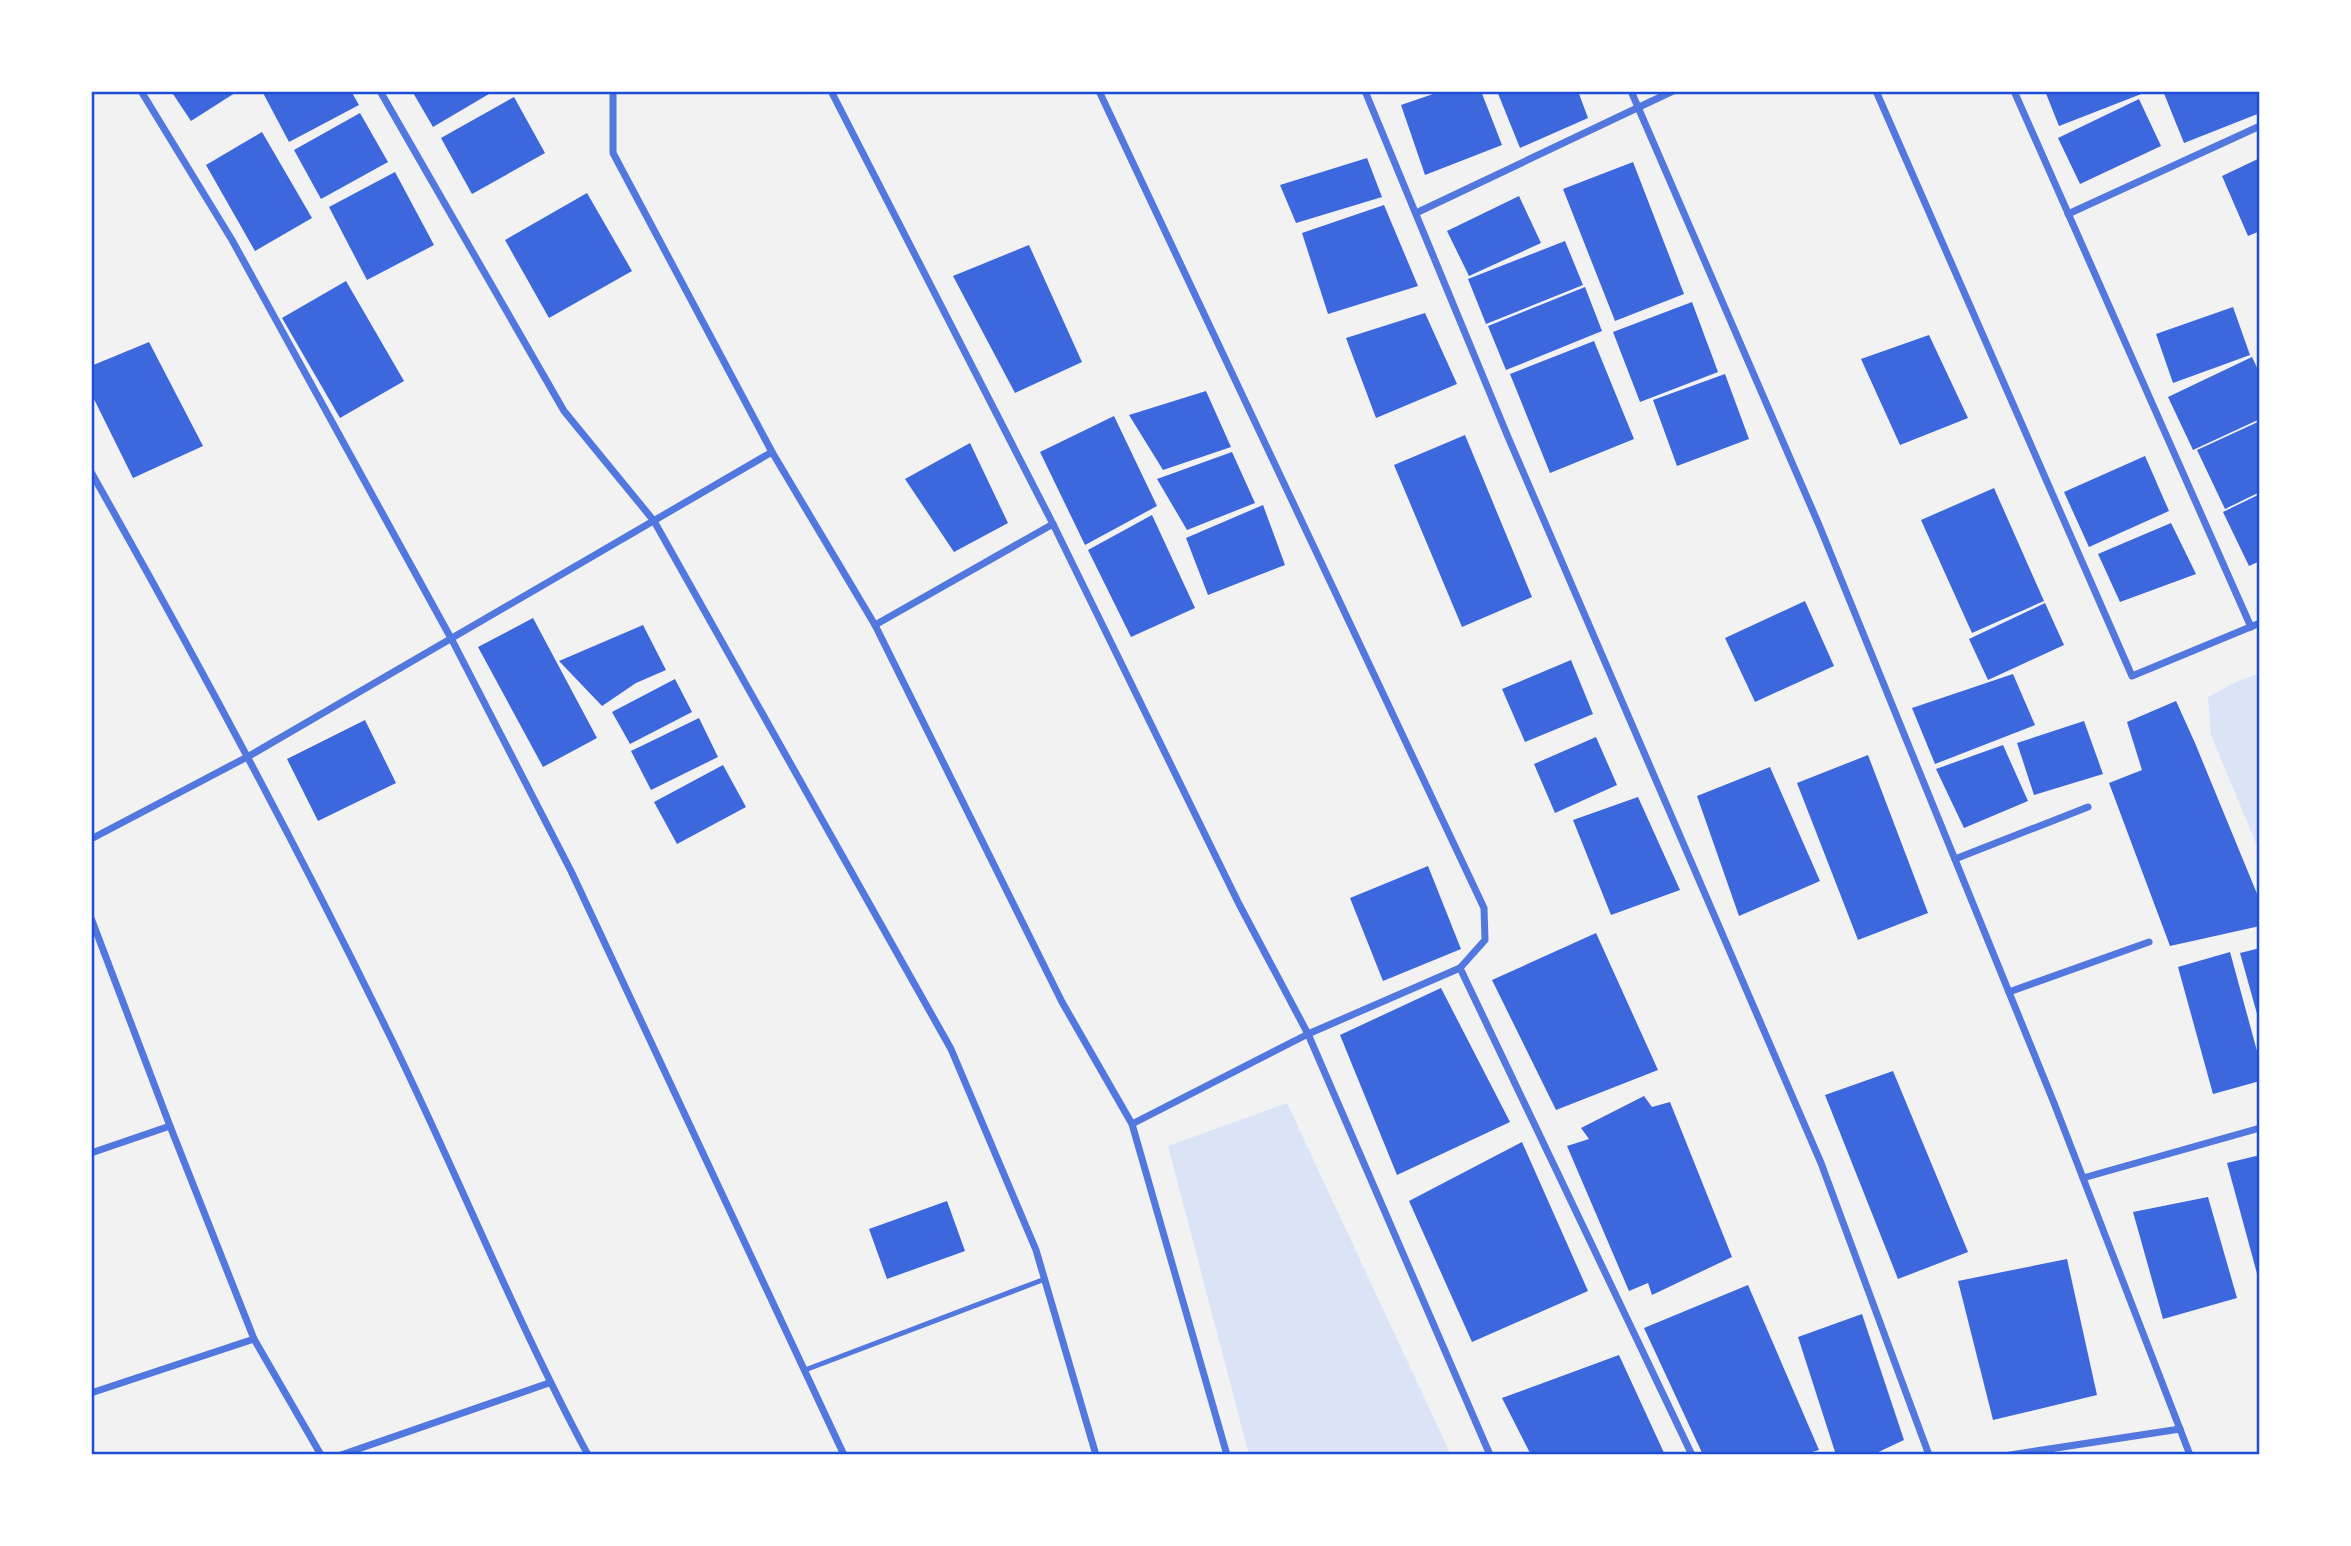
<svg xmlns="http://www.w3.org/2000/svg" width="2351" height="1546" font-family="'Public Sans',sans-serif">
<rect width="100%" height="100%" fill="#f2f2f2"/>
<g fill="#dbe4f7">
<path d="M 2260,673 L 2260,853 L 2211,735 L 2208,697 L 2236,682 Z"/>
<path d="M 1287,1103 L 1451,1455 L 1249,1455 L 1168,1146 Z"/>
</g>
<g fill="#3d67dc">
<path d="M 171,91 L 238,91 L 191,121 Z"/>
<path d="M 262,91 L 351,91 L 359,105 L 289,142 Z"/>
<path d="M 412,91 L 494,91 L 433,127 Z"/>
<path d="M 1442,91 L 1481,91 L 1502,145 L 1425,175 L 1401,105 Z"/>
<path d="M 1497,91 L 1578,91 L 1588,118 L 1520,148 Z"/>
<path d="M 2045,91 L 2149,91 L 2059,126 Z"/>
<path d="M 2163,91 L 2260,91 L 2260,113 L 2184,143 Z"/>
<path d="M 514,97 L 545,153 L 472,194 L 441,138 Z"/>
<path d="M 2139,99 L 2161,146 L 2080,184 L 2058,138 Z"/>
<path d="M 360,113 L 388,162 L 321,199 L 294,150 Z"/>
<path d="M 262,132 L 312,218 L 255,251 L 206,165 Z"/>
<path d="M 1367,158 L 1382,197 L 1296,223 L 1280,185 Z"/>
<path d="M 2260,158 L 2260,231 L 2248,236 L 2222,176 Z"/>
<path d="M 1633,162 L 1684,294 L 1615,321 L 1563,189 Z"/>
<path d="M 395,172 L 434,245 L 367,280 L 329,207 Z"/>
<path d="M 587,193 L 632,271 L 549,318 L 505,240 Z"/>
<path d="M 1519,196 L 1541,243 L 1469,276 L 1447,231 Z"/>
<path d="M 1384,205 L 1418,286 L 1328,314 L 1302,233 Z"/>
<path d="M 1565,241 L 1583,285 L 1486,324 L 1468,279 Z"/>
<path d="M 1029,245 L 1082,362 L 1015,393 L 953,276 Z"/>
<path d="M 346,281 L 404,381 L 340,418 L 282,318 Z"/>
<path d="M 1585,287 L 1602,331 L 1506,370 L 1488,326 Z"/>
<path d="M 1692,302 L 1718,372 L 1640,402 L 1613,332 Z"/>
<path d="M 2233,307 L 2250,355 L 2173,383 L 2156,334 Z"/>
<path d="M 1425,313 L 1457,384 L 1376,418 L 1346,338 Z"/>
<path d="M 1929,335 L 1968,418 L 1900,445 L 1861,359 Z"/>
<path d="M 1594,341 L 1634,439 L 1550,473 L 1510,374 Z"/>
<path d="M 149,342 L 203,446 L 133,478 L 91,393 L 91,366 Z"/>
<path d="M 2252,357 L 2260,374 L 2260,419 L 2193,450 L 2168,397 Z"/>
<path d="M 1725,374 L 1749,439 L 1677,466 L 1653,400 Z"/>
<path d="M 1206,391 L 1231,447 L 1163,470 L 1129,415 Z"/>
<path d="M 1114,416 L 1157,506 L 1085,545 L 1040,452 Z"/>
<path d="M 2260,421 L 2260,492 L 2225,509 L 2197,450 Z"/>
<path d="M 1465,435 L 1532,597 L 1462,627 L 1394,465 Z"/>
<path d="M 970,443 L 1008,523 L 954,552 L 905,479 Z"/>
<path d="M 1232,452 L 1255,503 L 1187,530 L 1157,479 Z"/>
<path d="M 2145,456 L 2169,511 L 2089,547 L 2064,492 Z"/>
<path d="M 1994,488 L 2044,601 L 1972,633 L 1921,520 Z"/>
<path d="M 2260,494 L 2260,561 L 2249,566 L 2223,512 Z"/>
<path d="M 1263,505 L 1285,565 L 1208,595 L 1186,538 Z"/>
<path d="M 1152,515 L 1195,608 L 1131,637 L 1088,550 Z"/>
<path d="M 2171,523 L 2196,574 L 2120,602 L 2098,554 Z"/>
<path d="M 1805,601 L 1834,666 L 1755,702 L 1725,638 Z"/>
<path d="M 2045,603 L 2064,645 L 1988,680 L 1969,639 Z"/>
<path d="M 533,618 L 597,738 L 543,767 L 478,647 Z"/>
<path d="M 643,625 L 666,670 L 636,683 L 602,706 L 559,661 Z"/>
<path d="M 1571,660 L 1593,714 L 1525,742 L 1502,689 Z"/>
<path d="M 2013,674 L 2035,725 L 1935,764 L 1912,708 Z"/>
<path d="M 675,679 L 692,712 L 630,744 L 612,712 Z"/>
<path d="M 2176,701 L 2195,743 L 2260,901 L 2260,926 L 2170,946 L 2109,783 L 2142,770 L 2127,722 Z"/>
<path d="M 699,718 L 718,757 L 651,790 L 631,751 Z"/>
<path d="M 365,720 L 396,783 L 318,821 L 287,759 Z"/>
<path d="M 2084,721 L 2103,774 L 2034,795 L 2017,743 Z"/>
<path d="M 1596,737 L 1617,785 L 1555,813 L 1534,764 Z"/>
<path d="M 2003,745 L 2028,801 L 1964,828 L 1936,769 Z"/>
<path d="M 1868,755 L 1928,913 L 1858,940 L 1797,783 Z"/>
<path d="M 723,765 L 746,807 L 677,844 L 654,802 Z"/>
<path d="M 1770,767 L 1820,881 L 1739,916 L 1697,796 Z"/>
<path d="M 1638,797 L 1680,890 L 1611,915 L 1573,820 Z"/>
<path d="M 1428,866 L 1461,949 L 1383,981 L 1350,898 Z"/>
<path d="M 1596,933 L 1658,1070 L 1556,1110 L 1492,980 Z"/>
<path d="M 2260,948 L 2260,1021 L 2259,1021 L 2240,953 Z"/>
<path d="M 2230,952 L 2260,1062 L 2260,1081 L 2213,1094 L 2178,967 Z"/>
<path d="M 1441,988 L 1510,1122 L 1397,1175 L 1340,1035 Z"/>
<path d="M 1893,1071 L 1968,1252 L 1898,1279 L 1825,1095 Z"/>
<path d="M 1644,1096 L 1652,1107 L 1670,1102 L 1732,1257 L 1652,1295 L 1648,1283 L 1629,1291 L 1567,1146 L 1589,1139 L 1581,1128 Z"/>
<path d="M 1522,1142 L 1588,1291 L 1472,1342 L 1409,1201 Z"/>
<path d="M 2260,1155 L 2260,1281 L 2259,1281 L 2227,1163 Z"/>
<path d="M 2208,1197 L 2237,1298 L 2163,1319 L 2133,1212 Z"/>
<path d="M 947,1201 L 965,1251 L 887,1279 L 869,1229 Z"/>
<path d="M 2067,1259 L 2097,1395 L 1993,1420 L 1958,1281 Z"/>
<path d="M 1748,1285 L 1819,1450 L 1802,1455 L 1703,1455 L 1644,1328 Z"/>
<path d="M 1862,1314 L 1904,1440 L 1872,1455 L 1836,1455 L 1798,1337 Z"/>
<path d="M 1619,1355 L 1665,1455 L 1531,1455 L 1502,1398 Z"/>
</g>
<g fill="none" stroke-linecap="round" stroke-linejoin="round">
<path stroke="#5277de" stroke-width="5" d="M 805,1370 L 1045,1279"/>
<g stroke="#5277de" stroke-width="7">
<path d="M 141,91 L 232,240 L 452,640 L 571,871 L 844,1455"/>
<path d="M 380,91 L 564,411 L 654,521 L 951,1049 L 1036,1250 L 1096,1455"/>
<path d="M 613,91 L 613,153 L 772,452 L 875,625 L 1062,1002 L 1132,1124 L 1227,1455"/>
<path d="M 831,91 L 1053,524 L 1239,904 L 1308,1034 L 1490,1455"/>
<path d="M 1099,91 L 1484,908 L 1485,940 L 1460,968 L 1308,1034 L 1132,1124"/>
<path d="M 1365,91 L 1508,437 L 1821,1163 L 1929,1455"/>
<path d="M 1631,91 L 1819,525 L 2054,1103 L 2190,1455"/>
<path d="M 1876,91 L 2132,676 L 2260,623"/>
<path d="M 2014,91 L 2251,627"/>
<path d="M 1416,213 L 1673,91"/>
<path d="M 2068,214 L 2260,126"/>
<path d="M 91,472 C 195,656 294,840 387,1030 C 456,1170 514,1317 588,1455"/>
<path d="M 875,625 L 1053,524"/>
<path d="M 91,839 L 249,756 L 772,452"/>
<path d="M 1955,859 L 2088,807"/>
<path d="M 91,918 L 170,1126 L 254,1339 L 321,1455"/>
<path d="M 1460,968 L 1692,1455"/>
<path d="M 2009,992 L 2149,942"/>
<path d="M 91,1153 L 170,1126"/>
<path d="M 2083,1178 L 2260,1128"/>
<path d="M 91,1393 L 254,1339"/>
<path d="M 341,1455 L 549,1383"/>
<path d="M 2010,1455 L 2180,1429"/>
</g>
</g>
<rect width="2351" height="1546" fill="none" stroke="#ffffff" stroke-width="186"/>
<rect x="93" y="93" width="2165" height="1360" fill="none" stroke="#1d4ed8" stroke-width="2.5"/>
</svg>
